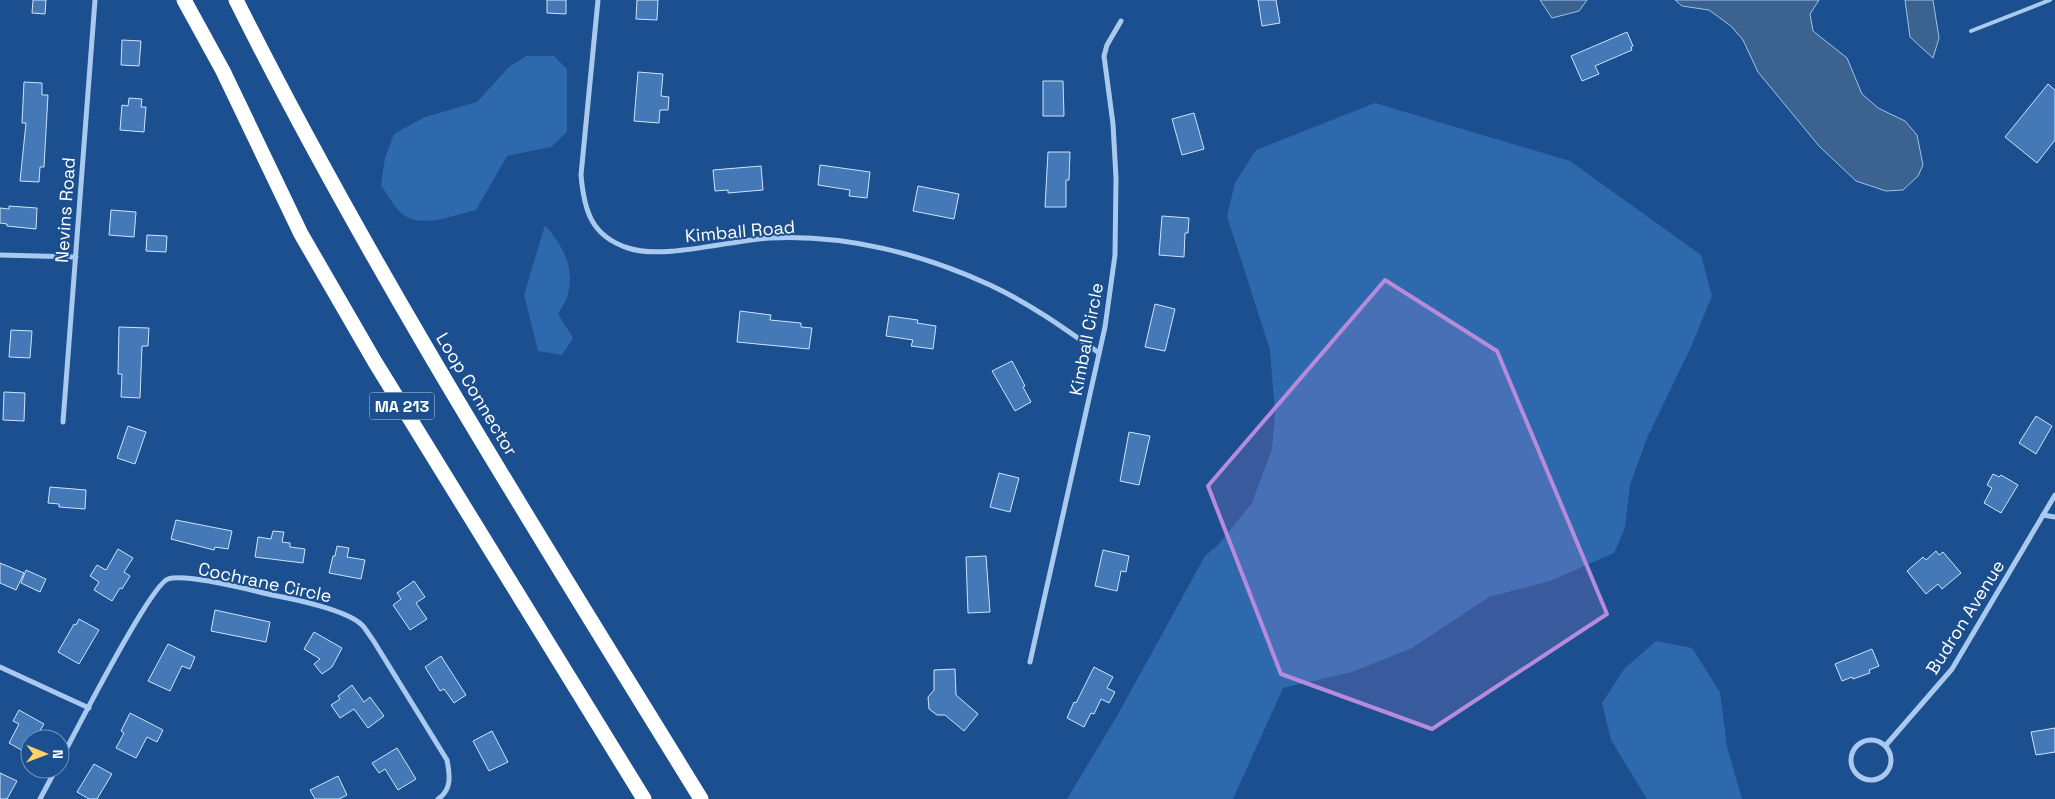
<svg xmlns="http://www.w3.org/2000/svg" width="2055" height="799" font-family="'Space Grotesk',sans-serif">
<rect width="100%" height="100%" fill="#1b4f8f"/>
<g fill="#2e69ad">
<path d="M 526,56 L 554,56 L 567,69 L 567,132 L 551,147 L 507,156 L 476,210 C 455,215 422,229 402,214 C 394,207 387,194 381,185 L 385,158 L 394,134 L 425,117 L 477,102 L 509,67 Z"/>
<path d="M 1375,103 L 1570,161 L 1701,255 L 1712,296 L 1691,347 L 1647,438 L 1630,485 L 1625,528 L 1614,553 L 1550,581 L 1489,597 L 1412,648 L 1352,672 L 1283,688 L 1233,799 L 1067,799 L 1117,716 L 1205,556 L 1218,545 L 1252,503 L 1272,449 L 1275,414 L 1270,350 L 1227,216 L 1235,183 L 1256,150 Z"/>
<path d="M 545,225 C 562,245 575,266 568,293 C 567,300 561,308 558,314 L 573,338 L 562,355 L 538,351 L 524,295 Z"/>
<path d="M 1656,641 L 1692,648 L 1720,692 L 1727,747 L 1742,799 L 1647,799 L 1611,740 L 1602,703 L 1624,669 Z"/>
</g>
<g fill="#3c6290" stroke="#9cc4f0">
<path d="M 1540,0 L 1587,0 L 1579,11 L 1552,18 Z"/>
<path d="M 1675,0 L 1819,0 L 1810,14 L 1813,31 L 1847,58 L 1862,94 L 1878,108 L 1905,121 L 1917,135 L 1923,165 L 1918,176 L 1903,190 L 1886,191 L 1856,181 L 1819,146 L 1758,72 L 1743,40 L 1731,26 L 1709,10 L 1682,6 Z"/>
<path d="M 1905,0 L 1933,0 L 1939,38 L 1933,58 L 1910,37 Z"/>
</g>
<g fill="#4478b7" stroke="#cfe3fa">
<path d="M 33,0 L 46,0 L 45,14 L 32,13 Z"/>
<path d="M 547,0 L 566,0 L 566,14 L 547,13 Z"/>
<path d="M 637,0 L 658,0 L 657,20 L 636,19 Z"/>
<path d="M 1258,0 L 1276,0 L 1280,23 L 1262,26 Z"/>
<path d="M 1627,32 L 1633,46 L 1631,47 L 1632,50 L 1595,66 L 1599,74 L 1582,81 L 1571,56 Z"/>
<path d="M 122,40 L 141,41 L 139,66 L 121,65 Z"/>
<path d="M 638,72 L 663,74 L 661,96 L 669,97 L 668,110 L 660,110 L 659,123 L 634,121 Z"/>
<path d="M 1043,81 L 1063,81 L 1064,116 L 1043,116 Z"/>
<path d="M 24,82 L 42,83 L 42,95 L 48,95 L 44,167 L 40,167 L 39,182 L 20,181 L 26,123 L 22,123 Z"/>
<path d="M 2048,84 L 2055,90 L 2055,140 L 2037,163 L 2005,137 Z"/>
<path d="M 129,98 L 142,99 L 141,107 L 146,107 L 144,132 L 120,130 L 122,105 L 128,106 Z"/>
<path d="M 1194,113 L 1204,149 L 1182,155 L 1172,119 Z"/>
<path d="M 1048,152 L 1070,152 L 1069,180 L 1066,180 L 1066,207 L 1045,207 Z"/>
<path d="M 820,165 L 870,172 L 867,198 L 849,196 L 850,190 L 818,185 Z"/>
<path d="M 761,166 L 763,190 L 728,193 L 728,190 L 715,191 L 713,170 Z"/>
<path d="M 918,186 L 959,194 L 954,219 L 913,211 Z"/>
<path d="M 9,206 L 37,208 L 36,229 L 7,226 L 7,224 L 0,223 L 0,208 L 9,209 Z"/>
<path d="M 111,210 L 136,212 L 134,237 L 109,235 Z"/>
<path d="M 1162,216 L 1189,218 L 1188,233 L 1185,233 L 1184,257 L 1159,255 Z"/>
<path d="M 147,235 L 167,236 L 166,252 L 146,251 Z"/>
<path d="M 1155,304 L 1175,309 L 1165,351 L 1145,347 Z"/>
<path d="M 740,311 L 771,315 L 770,320 L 801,323 L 801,327 L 812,328 L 809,349 L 737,342 Z"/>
<path d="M 889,316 L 918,320 L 917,323 L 936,326 L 933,349 L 911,346 L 913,340 L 886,336 Z"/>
<path d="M 119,327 L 149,328 L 148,346 L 142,346 L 140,398 L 121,397 L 122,374 L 118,374 Z"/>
<path d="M 11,330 L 32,331 L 30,358 L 9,357 Z"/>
<path d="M 1012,361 L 1025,386 L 1023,387 L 1031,402 L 1015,411 L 992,371 Z"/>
<path d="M 4,392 L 25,393 L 24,421 L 3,420 Z"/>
<path d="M 2036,416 L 2052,426 L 2036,454 L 2019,443 Z"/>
<path d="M 128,426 L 146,432 L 135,464 L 117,458 Z"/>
<path d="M 1129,432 L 1150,436 L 1139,485 L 1120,481 Z"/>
<path d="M 999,473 L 1019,478 L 1010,512 L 990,507 Z"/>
<path d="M 1993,474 L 1999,477 L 2001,475 L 2018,485 L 2001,513 L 1984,503 L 1992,488 L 1987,485 Z"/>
<path d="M 50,487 L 86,490 L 85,509 L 59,507 L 59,504 L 48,503 Z"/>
<path d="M 176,520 L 232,531 L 228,549 L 215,547 L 214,550 L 171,539 Z"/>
<path d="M 273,531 L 284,532 L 282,542 L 290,543 L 290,547 L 305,549 L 303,563 L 255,557 L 258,537 L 271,539 Z"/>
<path d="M 337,546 L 349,548 L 347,557 L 365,560 L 361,579 L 329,573 L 333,556 L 335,556 Z"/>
<path d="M 118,549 L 133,558 L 124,572 L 130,576 L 122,589 L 120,588 L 112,601 L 94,590 L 99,582 L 90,576 L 97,565 L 106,570 Z"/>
<path d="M 1103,550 L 1129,556 L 1126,572 L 1121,571 L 1117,591 L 1095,586 Z"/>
<path d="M 1936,551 L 1939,555 L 1943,552 L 1961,573 L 1942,589 L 1938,584 L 1926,594 L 1907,571 L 1923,557 L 1926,560 Z"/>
<path d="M 986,556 L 990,612 L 968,613 L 966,557 Z"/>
<path d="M 0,563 L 24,573 L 16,590 L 0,583 Z"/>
<path d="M 26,570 L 46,579 L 40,592 L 21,583 Z"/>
<path d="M 414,581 L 425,597 L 416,603 L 427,619 L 410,630 L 393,605 L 401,599 L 397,593 Z"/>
<path d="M 215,610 L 270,622 L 266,642 L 211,631 Z"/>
<path d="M 79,619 L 99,630 L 79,664 L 58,652 L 74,624 L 76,625 Z"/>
<path d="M 314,632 L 342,648 L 332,667 L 322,674 L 314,664 L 320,659 L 304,649 Z"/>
<path d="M 168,644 L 195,657 L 190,669 L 182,666 L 170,691 L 148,681 Z"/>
<path d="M 1872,649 L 1879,666 L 1869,670 L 1870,673 L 1853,679 L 1852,677 L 1842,681 L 1835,664 Z"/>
<path d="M 441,656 L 466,695 L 454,703 L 444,689 L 440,691 L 425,667 Z"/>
<path d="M 1094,667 L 1113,677 L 1107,688 L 1115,692 L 1109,703 L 1101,699 L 1094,714 L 1091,713 L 1084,727 L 1067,718 L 1074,702 L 1076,703 Z"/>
<path d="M 955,669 L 956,695 L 978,714 L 964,731 L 945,715 L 937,715 L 929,709 L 928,697 L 934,690 L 934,670 Z"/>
<path d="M 352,685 L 364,702 L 370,697 L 384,716 L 368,728 L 354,709 L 340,718 L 331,705 L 340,699 L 338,696 Z"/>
<path d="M 19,710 L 44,724 L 35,739 L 30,739 L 30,755 L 9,743 L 19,724 L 13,721 Z"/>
<path d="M 130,713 L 163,730 L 157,742 L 147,737 L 136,758 L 116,748 L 124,733 L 121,731 Z"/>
<path d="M 2055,728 L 2055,752 L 2036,755 L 2031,732 Z"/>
<path d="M 492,731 L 508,762 L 489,771 L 473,741 Z"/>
<path d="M 397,748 L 416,779 L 398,790 L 385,769 L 379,773 L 372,763 Z"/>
<path d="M 94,764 L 112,774 L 97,799 L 89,799 L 77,792 Z"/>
<path d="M 0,773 L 17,781 L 7,799 L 0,799 Z"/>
<path d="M 338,776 L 347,795 L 339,799 L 315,799 L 310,790 Z"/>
</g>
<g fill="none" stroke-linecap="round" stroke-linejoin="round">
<path stroke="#a9c9ee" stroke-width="4" d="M 1971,31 L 2050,0"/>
<g stroke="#a9c9ee" stroke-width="5">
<path d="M 598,0 L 581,175 C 584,210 591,236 628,248 C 663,260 731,240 770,238 C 845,234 923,254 990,285 C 1029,303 1064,328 1099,353"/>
<path d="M 0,255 L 76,257"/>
<path d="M 63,422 L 95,0"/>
<path d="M 2043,515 L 2055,517"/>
<path d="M 1030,662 L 1105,327 L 1115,255 L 1116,178 L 1113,124 L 1104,56 L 1107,45 L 1121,21"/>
<path d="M 0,667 L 89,708"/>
<circle cx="1871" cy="760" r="20"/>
<path d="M 1886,745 L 1952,669 L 2055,495"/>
<path d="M 60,761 C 74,735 150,585 168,579 C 186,573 251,590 272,595 C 294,599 347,610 362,625 C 366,629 369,635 373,640 L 447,760 C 450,775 452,790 438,799"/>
<path d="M 40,799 L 56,769"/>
</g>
<g stroke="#fff" stroke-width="15">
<path d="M 184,0 L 223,71 L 301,234 L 375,362 L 644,799"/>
<path d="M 236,0 C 374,276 540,537 701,799"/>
</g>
</g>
<path fill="#b68bdc" fill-opacity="0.2" stroke="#b68bdc" stroke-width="4" stroke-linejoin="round" d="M 1385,280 L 1497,351 L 1607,614 L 1432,729 L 1281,674 L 1208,486 Z"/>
<g text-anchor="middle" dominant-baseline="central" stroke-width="4" stroke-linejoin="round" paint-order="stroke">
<rect fill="#1b4f8f" stroke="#bbcadd" stroke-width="1" x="369.5" y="392.5" width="65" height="27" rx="4"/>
<g font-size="16" font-weight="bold" fill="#fff">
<text x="402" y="406">MA 213</text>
</g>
<g font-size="18" fill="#fff" stroke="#1b4f8f">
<text transform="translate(65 210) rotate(-86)">Nevins Road</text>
<text transform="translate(740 231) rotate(-5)">Kimball Road</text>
<text transform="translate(1086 339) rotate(-79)">Kimball Circle</text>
<text transform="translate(477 394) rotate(59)">Loop Connector</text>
<text transform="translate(265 582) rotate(12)">Cochrane Circle</text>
<text transform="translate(1965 617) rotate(-58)">Budron Avenue</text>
</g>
</g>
<g transform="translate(45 754) rotate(91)"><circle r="24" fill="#1b4f8f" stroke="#7695bc"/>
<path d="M0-4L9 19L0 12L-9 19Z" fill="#ffd166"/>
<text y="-8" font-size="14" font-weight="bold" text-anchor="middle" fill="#ffffff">N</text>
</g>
</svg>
